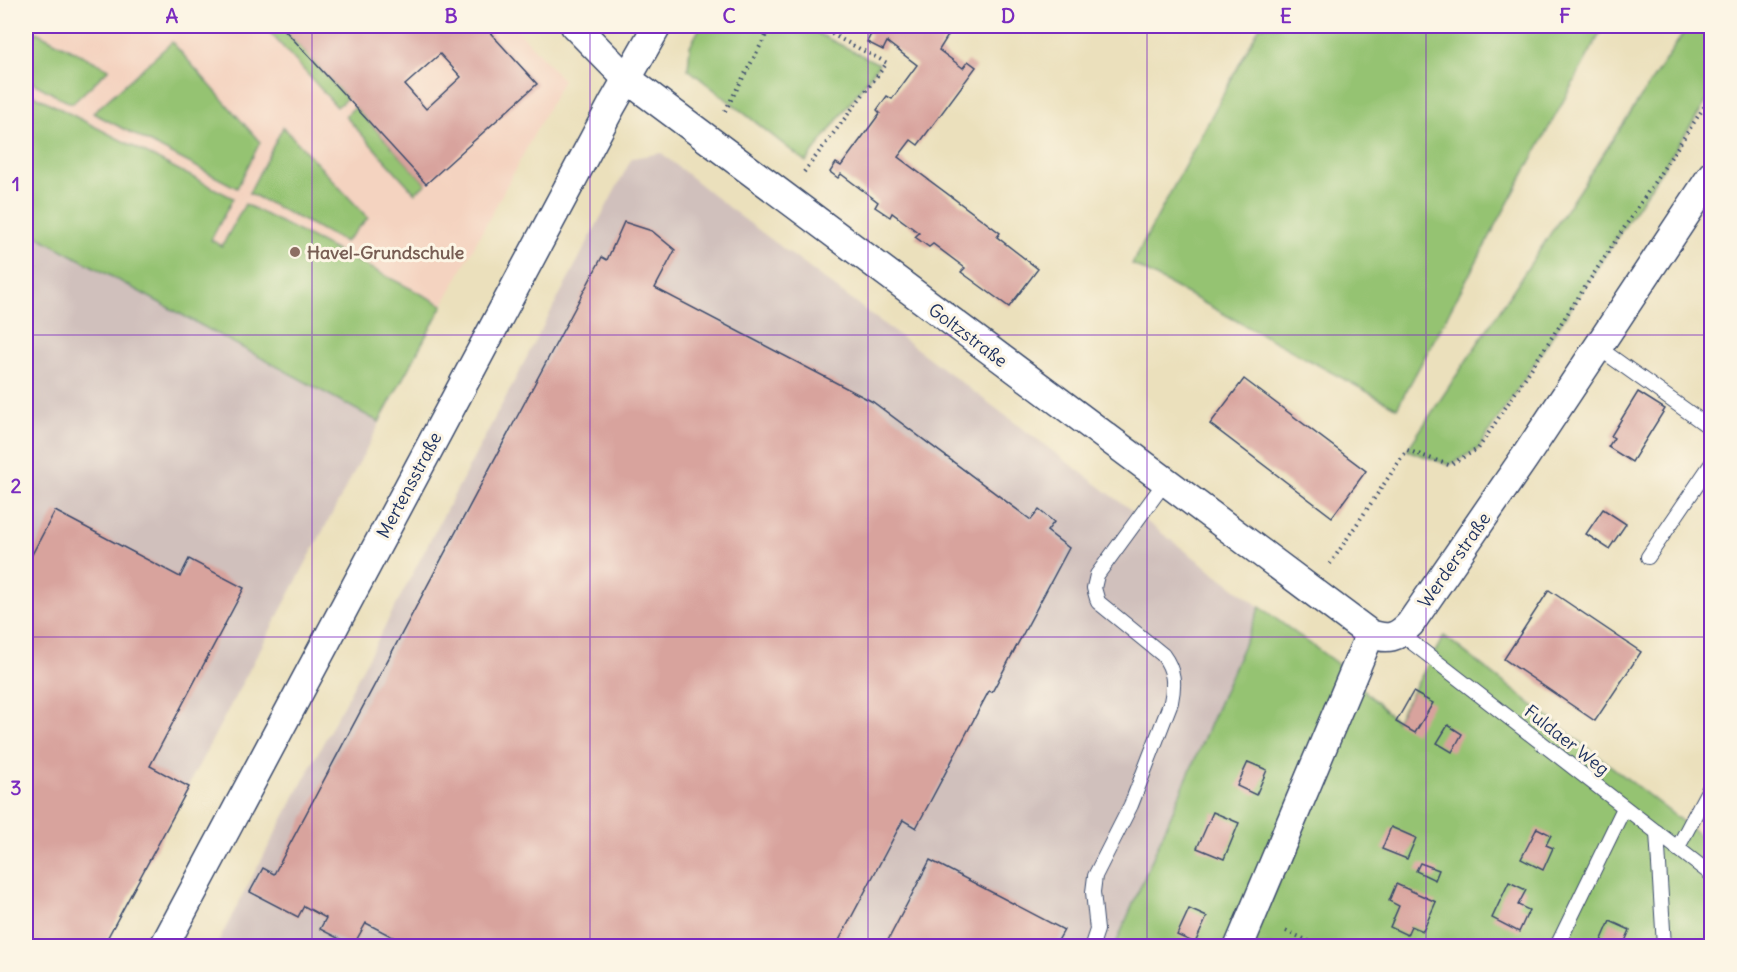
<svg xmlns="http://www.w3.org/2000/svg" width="1737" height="972" font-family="Delius,sans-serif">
<rect width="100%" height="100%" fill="#fcf5e5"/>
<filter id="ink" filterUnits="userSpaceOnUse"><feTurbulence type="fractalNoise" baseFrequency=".0167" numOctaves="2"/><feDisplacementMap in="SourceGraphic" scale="12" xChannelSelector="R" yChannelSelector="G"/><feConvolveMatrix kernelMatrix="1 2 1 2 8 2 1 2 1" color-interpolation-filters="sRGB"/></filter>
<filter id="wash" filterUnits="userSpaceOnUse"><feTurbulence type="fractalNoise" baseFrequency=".008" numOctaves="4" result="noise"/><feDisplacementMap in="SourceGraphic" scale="24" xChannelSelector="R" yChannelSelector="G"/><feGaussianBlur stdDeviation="1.35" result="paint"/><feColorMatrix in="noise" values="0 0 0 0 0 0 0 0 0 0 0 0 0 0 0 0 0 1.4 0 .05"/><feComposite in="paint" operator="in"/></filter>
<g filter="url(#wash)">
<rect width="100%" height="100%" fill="#ebe0bc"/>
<path fill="#f4d3c0" d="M 26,26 L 514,26 L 563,80 L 396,393 L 26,148 Z"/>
<g fill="#d0c0bc">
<path d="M 661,153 L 728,207 L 1260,607 L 1115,946 L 216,946 L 632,158 Z"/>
<path d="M 26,204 L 396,393 L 103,946 L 26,946 Z"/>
</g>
<g fill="#95c372" stroke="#587968" stroke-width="1.5">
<path d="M 264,26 L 281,26 L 347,98 L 337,107 Z"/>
<path d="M 701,26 L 803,26 L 879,64 L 806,162 L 688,69 L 690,46 Z"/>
<path d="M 1260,26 L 1604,26 L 1397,408 L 1132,264 Z"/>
<path d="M 1688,26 L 1711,26 L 1711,95 L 1478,449 L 1449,465 L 1407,450 Z"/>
<path d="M 36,32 L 103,66 L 109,69 L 73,103 L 66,101 L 26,79 L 26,55 Z"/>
<path d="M 172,42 L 260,142 L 237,188 L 93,113 Z"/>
<path d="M 26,91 L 233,198 L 211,240 L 222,246 L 245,204 L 443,305 L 379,422 L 26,230 Z"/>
<path d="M 355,107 L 426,184 L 415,193 L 345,116 Z"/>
<path d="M 283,127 L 368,218 L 345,242 L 249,193 Z"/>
<path d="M 1260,607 L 1335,662 L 1396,721 L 1444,636 L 1711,844 L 1711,946 L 1115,946 Z"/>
</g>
<g id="blocks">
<g fill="#d8a39d" fill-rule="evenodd">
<path d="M 281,26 L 484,26 L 537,84 L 426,184 ZM 440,54 L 461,77 L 426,109 L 405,85 Z"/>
<path d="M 856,26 L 954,26 L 939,50 L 963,68 L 968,61 L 976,67 L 918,145 L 911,140 L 898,157 L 1000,233 L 997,237 L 1038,269 L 1009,307 L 961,272 L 965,268 L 933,244 L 929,247 L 915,237 L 919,233 L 892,213 L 890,217 L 875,207 L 878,202 L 841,174 L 838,178 L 830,172 L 836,163 L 841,166 L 880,113 L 877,110 L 887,96 L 892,99 L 917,65 L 887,42 L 883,50 L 867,42 L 871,34 Z"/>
<path d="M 624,222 L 652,231 L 675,250 L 655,288 L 873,402 L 1031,520 L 1039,510 L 1054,522 L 1047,531 L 1069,548 L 992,692 L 989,691 L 916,828 L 903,820 L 836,946 L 410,946 L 366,923 L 353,946 L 320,929 L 326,918 L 304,906 L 298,917 L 250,892 L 263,868 L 274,874 L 602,257 L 607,260 Z"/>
<path d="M 1244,379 L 1366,471 L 1332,517 L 1210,424 Z"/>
<path d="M 1638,392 L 1665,409 L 1632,462 L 1608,447 L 1614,438 L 1611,436 Z"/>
<path d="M 1603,509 L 1626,524 L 1609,549 L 1586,534 Z"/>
<path d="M 55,511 L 180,577 L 189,559 L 244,588 L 150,766 L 189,787 L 103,946 L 26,946 L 26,566 Z"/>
<path d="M 1549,590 L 1641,652 L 1595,721 L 1504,659 Z"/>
<path d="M 1413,692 L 1433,703 L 1415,733 L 1396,722 Z"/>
<path d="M 1448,725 L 1462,734 L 1452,752 L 1437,743 Z"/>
<path d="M 1248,762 L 1267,770 L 1256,795 L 1237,786 Z"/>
<path d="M 1213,812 L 1239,823 L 1224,859 L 1197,848 Z"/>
<path d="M 1391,827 L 1416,838 L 1407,859 L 1382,849 Z"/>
<path d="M 1537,828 L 1551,835 L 1546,845 L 1553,848 L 1543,870 L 1521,859 Z"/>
<path d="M 930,860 L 1064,930 L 1055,946 L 885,946 Z"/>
<path d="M 1420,863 L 1439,870 L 1435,880 L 1416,871 Z"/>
<path d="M 1509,882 L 1526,890 L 1518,905 L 1529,910 L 1519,932 L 1492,918 Z"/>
<path d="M 1396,884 L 1436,902 L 1423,931 L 1411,926 L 1407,935 L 1390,927 L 1399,906 L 1389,901 Z"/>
<path d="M 1189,909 L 1207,917 L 1195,943 L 1177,935 Z"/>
<path d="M 1610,921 L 1630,930 L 1623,946 L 1599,946 Z"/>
</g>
</g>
</g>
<g filter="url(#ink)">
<use href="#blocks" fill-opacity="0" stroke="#3a4a6c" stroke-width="1.5"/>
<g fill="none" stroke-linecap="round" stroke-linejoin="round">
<defs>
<g id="service">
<path d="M 1596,346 L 1712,429"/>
<path d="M 1648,557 L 1712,463"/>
<path d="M 1401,634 L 1712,875"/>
<path d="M 1657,832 L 1664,946"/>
<path d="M 1677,849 L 1712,783"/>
<path d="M 1092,945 L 1097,930 L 1093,892 L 1095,876 L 1131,805 L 1171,702 C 1175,683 1174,670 1163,655 L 1098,602 L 1094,588 L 1097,575 L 1165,482"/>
<path d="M 1557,946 L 1624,808"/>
</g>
<g id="minor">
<path d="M 575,26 L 626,78 L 1370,634 C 1388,640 1397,638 1410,624 L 1525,457 L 1712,175"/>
<path d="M 164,946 L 612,105 L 657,26"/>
<path d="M 1239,946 L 1370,634"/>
</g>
</defs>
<use href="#service" stroke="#3a4a6c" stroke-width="16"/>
<use href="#minor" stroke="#3a4a6c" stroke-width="31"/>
<g stroke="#3a4a6c" stroke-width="4" stroke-dasharray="1.5 4.5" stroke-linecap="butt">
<path d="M 725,111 L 771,26"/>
<path d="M 804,172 L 887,63 L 816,26"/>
<path d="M 1330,564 L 1407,450 L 1449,465 L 1478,449 L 1712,95"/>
<path d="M 1286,931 L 1320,946"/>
</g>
<use href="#service" stroke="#fff" stroke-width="14"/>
<use href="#minor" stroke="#fff" stroke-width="28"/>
</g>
</g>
<path fill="none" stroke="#7b2cbf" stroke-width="1.5" stroke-opacity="0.55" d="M 312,26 L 312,946M 590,26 L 590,946M 868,26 L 868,946M 1147,26 L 1147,946M 1426,26 L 1426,946M 26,335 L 1712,335M 26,637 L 1712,637"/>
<circle fill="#8d6e63" stroke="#fcf5e5" stroke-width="2" cx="295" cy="252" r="6"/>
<g text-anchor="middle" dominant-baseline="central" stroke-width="6" stroke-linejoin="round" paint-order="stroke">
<g font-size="18" font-weight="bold" fill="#785e54" stroke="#fcf5e5" text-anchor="start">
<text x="307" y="252">Havel-Grundschule</text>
</g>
<g font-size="18" fill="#1b2f5e" stroke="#fcf5e5">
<text transform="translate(968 335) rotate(37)">Goltzstraße</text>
<text transform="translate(409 485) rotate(-62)">Mertensstraße</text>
<text transform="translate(1454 560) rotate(-55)">Werderstraße</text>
<text transform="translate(1567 740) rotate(38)">Fuldaer Weg</text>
</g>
</g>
<rect width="1737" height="972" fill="none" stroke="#fcf5e5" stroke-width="66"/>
<rect x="33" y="33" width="1671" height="906" fill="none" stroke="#7b2cbf" stroke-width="2"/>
<g font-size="20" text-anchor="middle" font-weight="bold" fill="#7b2cbf">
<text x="172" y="23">A</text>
<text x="451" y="23">B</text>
<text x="729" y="23">C</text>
<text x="1008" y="23">D</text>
<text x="1286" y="23">E</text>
<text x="1565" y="23">F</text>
<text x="16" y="191">1</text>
<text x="16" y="493">2</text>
<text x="16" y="795">3</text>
</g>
</svg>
